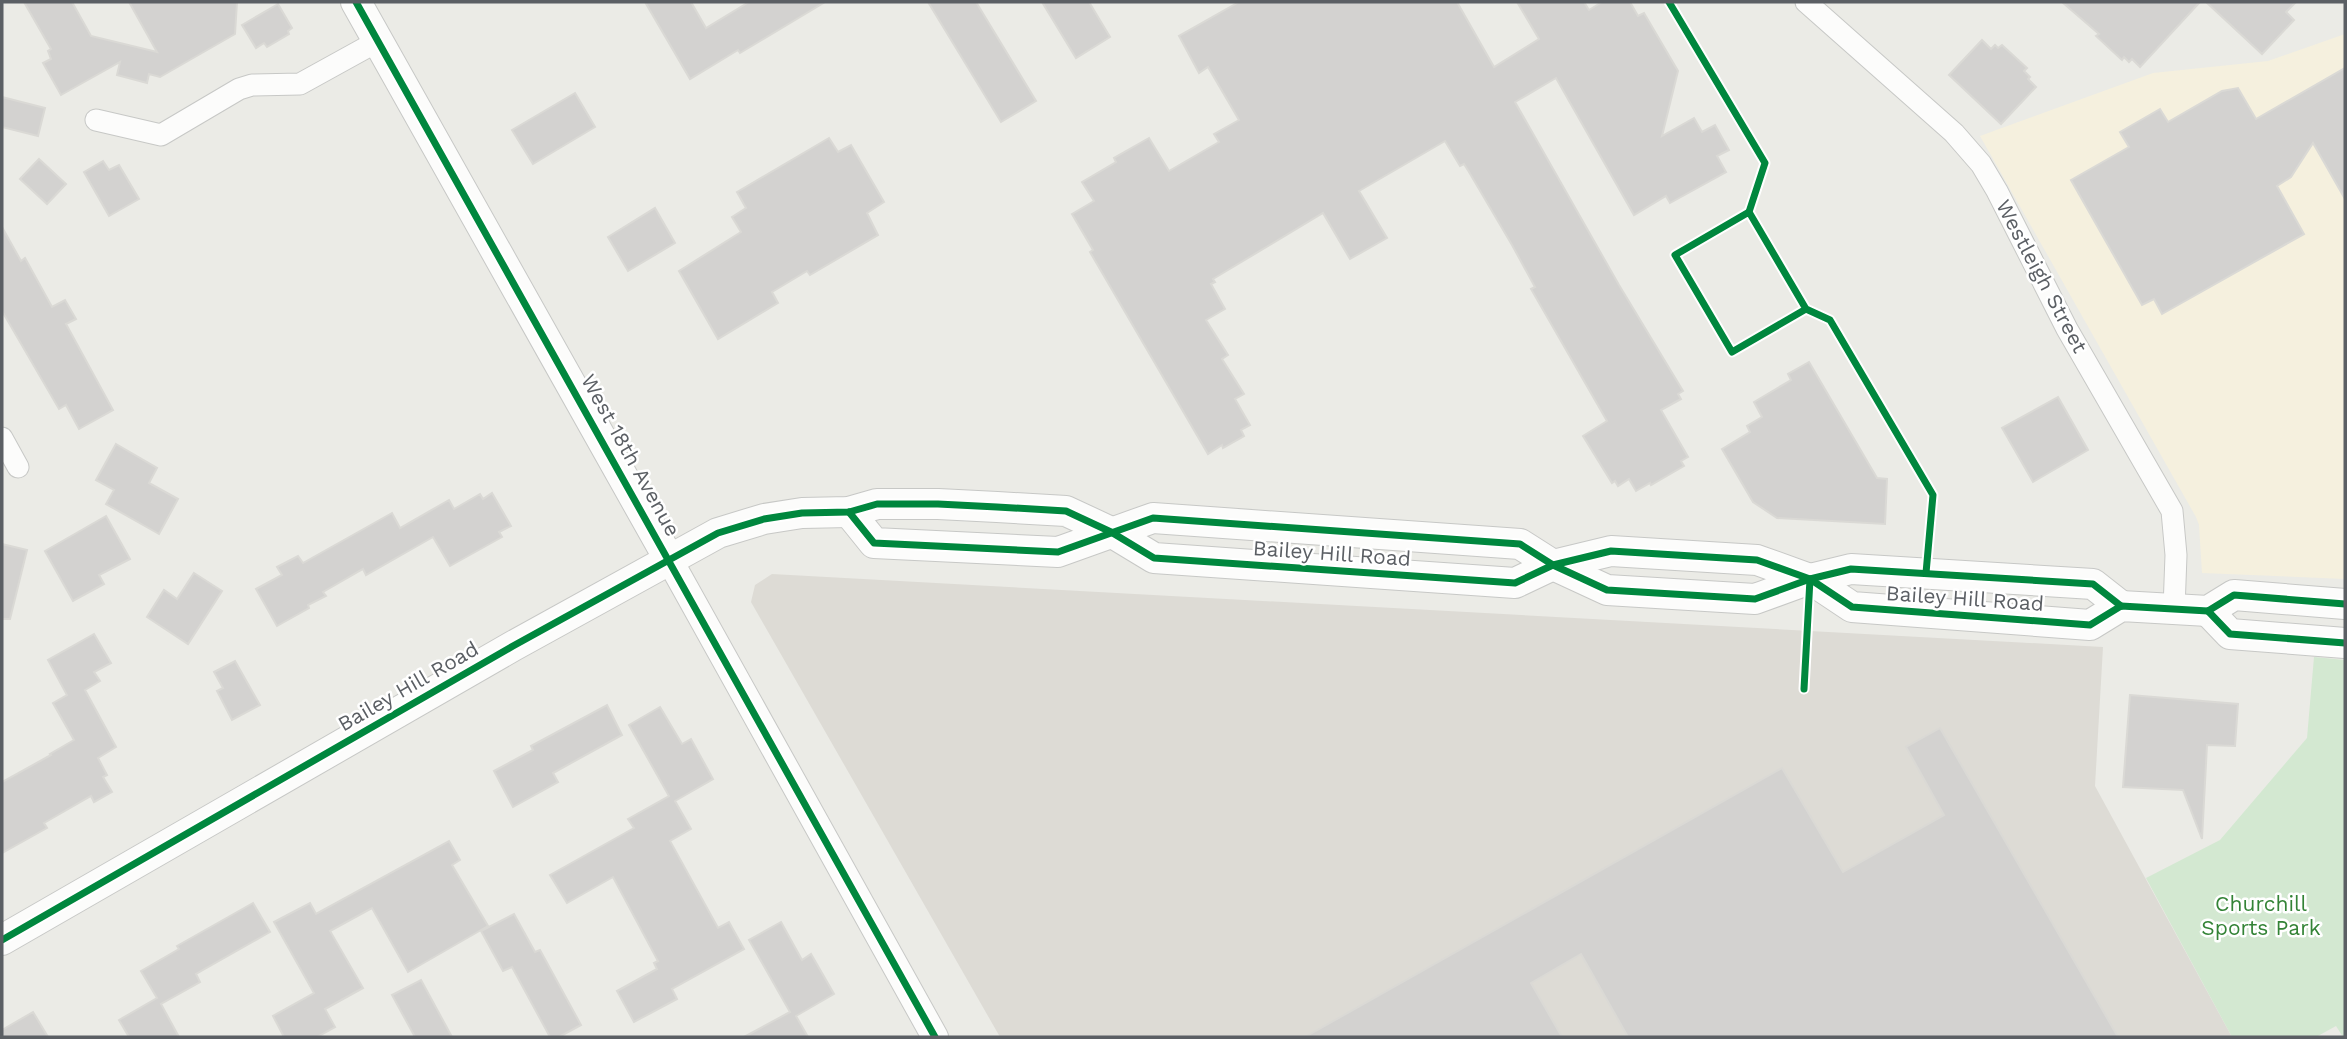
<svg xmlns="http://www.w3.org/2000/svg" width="2347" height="1039" font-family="'Work Sans',sans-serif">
<rect width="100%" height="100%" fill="#ebebe6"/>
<path fill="#f5f0de" d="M 2345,34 L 2345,579 L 2202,573 L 2199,525 L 2196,517 L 1980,136 L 2153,73 L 2268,61 Z"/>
<path fill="#dddbd5" d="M 772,574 L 2103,647 L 2095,786 L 2232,1037 L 1000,1037 L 751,602 L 755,585 Z"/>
<path fill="#d3e8d1" d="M 2314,657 L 2345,660 L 2345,1037 L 2343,1037 L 2336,1026 L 2316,1037 L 2232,1037 L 2146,878 L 2220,840 L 2307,738 Z"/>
<g fill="#d3d2d0" stroke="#dad9d5" stroke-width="2">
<path d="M 24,2 L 72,2 L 91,36 L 157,52 L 129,2 L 237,2 L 235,34 L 160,77 L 149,74 L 147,83 L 117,75 L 120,62 L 61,95 L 43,63 L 51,59 L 48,51 L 51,49 Z"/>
<path d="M 645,2 L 691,2 L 706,28 L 749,2 L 825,2 L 740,53 L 738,50 L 690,79 Z"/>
<path d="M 928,2 L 976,2 L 1036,101 L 1001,122 Z"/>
<path d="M 1042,2 L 1089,2 L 1110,37 L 1076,58 Z"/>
<path d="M 1239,2 L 1457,2 L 1494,67 L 1539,39 L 1517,2 L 1584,2 L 1589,10 L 1602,2 L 1630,2 L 1638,16 L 1644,13 L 1678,71 L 1662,136 L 1694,118 L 1702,132 L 1715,125 L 1729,150 L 1717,156 L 1726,172 L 1670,203 L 1666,196 L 1634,215 L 1556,78 L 1515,102 L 1619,285 L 1683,391 L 1678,394 L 1681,399 L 1661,410 L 1688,457 L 1681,461 L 1684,466 L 1651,485 L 1650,483 L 1636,491 L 1629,479 L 1618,486 L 1615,481 L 1612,483 L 1583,436 L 1607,421 L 1531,289 L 1535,287 L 1512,245 L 1469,172 L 1464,164 L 1460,166 L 1445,141 L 1359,191 L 1387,238 L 1350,259 L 1323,213 L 1213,279 L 1215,282 L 1211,284 L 1225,309 L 1206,320 L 1228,355 L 1222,359 L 1244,394 L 1235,399 L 1250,425 L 1241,430 L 1244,436 L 1223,448 L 1222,445 L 1208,454 L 1090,252 L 1093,250 L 1072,214 L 1094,201 L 1082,182 L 1116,162 L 1114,158 L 1149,138 L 1169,171 L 1219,142 L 1214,134 L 1239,120 L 1208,67 L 1199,73 L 1179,36 Z"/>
<path d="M 2062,2 L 2200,2 L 2140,67 L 2132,59 L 2129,62 L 2124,57 L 2122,60 L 2096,36 L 2099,34 Z"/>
<path d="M 2206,2 L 2296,2 L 2286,12 L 2294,20 L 2262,54 Z"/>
<path d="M 278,4 L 292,28 L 288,31 L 289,34 L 267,47 L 264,43 L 256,48 L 242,25 Z"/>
<path d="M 1982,40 L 1991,49 L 1995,45 L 1998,48 L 2002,45 L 2027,68 L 2024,71 L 2030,77 L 2028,79 L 2036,87 L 2001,124 L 1949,75 Z"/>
<path d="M 2345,68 L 2345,199 L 2313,143 L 2291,177 L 2277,186 L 2304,234 L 2162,314 L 2154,299 L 2142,305 L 2071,180 L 2129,147 L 2120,132 L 2160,109 L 2168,122 L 2222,91 L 2238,88 L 2256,119 Z"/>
<path d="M 575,93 L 595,127 L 533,164 L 512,130 Z"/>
<path d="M 2,97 L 45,108 L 38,136 L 2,127 Z"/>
<path d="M 829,138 L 838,152 L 851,145 L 884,202 L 867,213 L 878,235 L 810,275 L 807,271 L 772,292 L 778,303 L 718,339 L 679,271 L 741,232 L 732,217 L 746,208 L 737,192 Z"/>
<path d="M 39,159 L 66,184 L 47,204 L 20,179 Z"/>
<path d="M 103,161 L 109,170 L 119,165 L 139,199 L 109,216 L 84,172 Z"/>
<path d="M 655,208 L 675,243 L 628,271 L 608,237 Z"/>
<path d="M 2,227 L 21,261 L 25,258 L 52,307 L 65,300 L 76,319 L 66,324 L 113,410 L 79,429 L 66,405 L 59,409 L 2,311 Z"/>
<path d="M 1809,362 L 1877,478 L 1887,479 L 1885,524 L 1777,518 L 1753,502 L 1722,449 L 1750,432 L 1747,426 L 1762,417 L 1754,402 L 1791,380 L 1788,374 Z"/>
<path d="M 2058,397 L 2088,450 L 2033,482 L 2002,428 Z"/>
<path d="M 116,444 L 157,468 L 149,483 L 178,499 L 159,534 L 106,504 L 114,490 L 96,480 Z"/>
<path d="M 492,493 L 511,526 L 499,532 L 502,537 L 450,566 L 433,537 L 366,575 L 363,569 L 323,592 L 326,596 L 308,605 L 309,608 L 277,626 L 256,589 L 282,575 L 277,567 L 298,556 L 303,563 L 392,513 L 400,528 L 449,500 L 454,509 L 480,494 L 483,499 Z"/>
<path d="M 106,516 L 130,559 L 99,575 L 104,584 L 73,601 L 45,551 Z"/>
<path d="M 2,544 L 27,550 L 10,619 L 2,619 Z"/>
<path d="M 194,573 L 222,591 L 188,644 L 147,617 L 164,590 L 177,599 Z"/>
<path d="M 94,634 L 111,663 L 94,672 L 100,681 L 85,690 L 116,747 L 98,758 L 107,775 L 103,777 L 112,792 L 94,802 L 91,796 L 44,823 L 47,828 L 2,853 L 2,782 L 51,755 L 50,754 L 74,740 L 53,703 L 67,695 L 48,660 Z"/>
<path d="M 235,661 L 260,705 L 232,720 L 217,691 L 223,688 L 214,672 Z"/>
<path d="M 2130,695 L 2238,704 L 2235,746 L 2207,745 L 2202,839 L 2183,790 L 2123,787 Z"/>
<path d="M 607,705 L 622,735 L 553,773 L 558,782 L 513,807 L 494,771 L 533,750 L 531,746 Z"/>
<path d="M 660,707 L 682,744 L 691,739 L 713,779 L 675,801 L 691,829 L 670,841 L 718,928 L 729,922 L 744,949 L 672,989 L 677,999 L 634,1022 L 617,991 L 657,969 L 654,963 L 658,961 L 613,877 L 567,903 L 550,875 L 634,828 L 628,819 L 669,796 L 629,725 Z"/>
<path d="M 1940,728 L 2118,1037 L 1628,1037 L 1581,954 L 1531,983 L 1562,1037 L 1305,1037 L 1782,768 L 1843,872 L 1944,815 L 1906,747 Z"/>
<path d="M 449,841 L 460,860 L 452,865 L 488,926 L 408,972 L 372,908 L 330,931 L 363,988 L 325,1009 L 335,1027 L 317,1037 L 284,1037 L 273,1016 L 314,993 L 274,922 L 310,903 L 316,914 Z"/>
<path d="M 253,903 L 270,932 L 196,974 L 200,982 L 161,1004 L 179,1037 L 129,1037 L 119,1020 L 157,998 L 141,971 L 179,949 L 177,946 Z"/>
<path d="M 514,914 L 535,952 L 540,950 L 581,1025 L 559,1037 L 550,1037 L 512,967 L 503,971 L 481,931 Z"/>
<path d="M 781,922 L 802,960 L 811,954 L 834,994 L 796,1016 L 808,1037 L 744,1037 L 790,1012 L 749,940 Z"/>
<path d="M 421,980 L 452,1037 L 415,1037 L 392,995 Z"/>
<path d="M 33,1012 L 48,1037 L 2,1037 L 2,1030 Z"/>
</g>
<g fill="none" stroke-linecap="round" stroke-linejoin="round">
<defs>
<g id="minor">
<path d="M 1806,2 L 1954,133 L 1981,164 L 1997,191 L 2067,329 L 2172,511 L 2176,555 L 2174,609"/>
<path d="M 96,120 L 161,135 L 239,89 L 252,85 L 300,84 L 378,41"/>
<path d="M 2,438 L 18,467"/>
</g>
<path id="tertiary" d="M 669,559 L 935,1037"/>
<g id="secondary">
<path d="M 356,2 L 669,559"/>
<path d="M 849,512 L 874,543 L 1058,552 L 1153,518 L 1520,544 L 1553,565 L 1607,590 L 1755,599 L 1810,579 L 1851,569 L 2093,584 L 2121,606"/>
<path d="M 2208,611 L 2230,634 L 2345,643"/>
<path d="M 2,940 L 513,646 L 718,533 L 764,519 L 802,513 L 849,512 L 877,504 L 938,504 L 997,507 L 1066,511 L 1111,532 L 1154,558 L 1515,583 L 1553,565 L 1611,551 L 1757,560 L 1810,579 L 1852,607 L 2090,625 L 2121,606 L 2208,611 L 2234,595 L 2345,604"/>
</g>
</defs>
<use href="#minor" stroke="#c7c8c6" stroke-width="23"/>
<use href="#tertiary" stroke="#c7c8c6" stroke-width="28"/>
<use href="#secondary" stroke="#c7c8c6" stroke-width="32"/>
<use href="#minor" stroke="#fcfcfb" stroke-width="21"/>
<use href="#tertiary" stroke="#fcfcfb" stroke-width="26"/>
<use href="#secondary" stroke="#fcfcfb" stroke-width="30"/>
<defs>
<g id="cycleway">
<path d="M 356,2 L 935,1037"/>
<path d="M 1669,2 L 1765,163 L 1749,212"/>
<path d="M 1806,309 L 1732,352 L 1675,255 L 1749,212 L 1806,309 L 1830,320 L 1933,495 L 1926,573"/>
<path d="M 849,512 L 874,543 L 1058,552 L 1153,518 L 1520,544 L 1553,565 L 1607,590 L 1755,599 L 1810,579 L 1851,569 L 2093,584 L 2121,606"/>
<path d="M 2208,611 L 2230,634 L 2345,643"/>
<path d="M 1804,689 L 1810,579"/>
<path d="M 2,940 L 513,646 L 718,533 L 764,519 L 802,513 L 849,512 L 877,504 L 938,504 L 997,507 L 1066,511 L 1111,532 L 1154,558 L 1515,583 L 1553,565 L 1611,551 L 1757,560 L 1810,579 L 1852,607 L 2090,625 L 2121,606 L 2208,611 L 2234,595 L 2345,604"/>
</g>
</defs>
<use href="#cycleway" stroke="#fff" stroke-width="11"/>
<use href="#cycleway" stroke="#00873e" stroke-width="7"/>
</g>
<g text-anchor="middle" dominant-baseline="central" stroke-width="5" stroke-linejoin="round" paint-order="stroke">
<g font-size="21" fill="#5b5f64" stroke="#fff">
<text transform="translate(2042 276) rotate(62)">Westleigh Street</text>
<text transform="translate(631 455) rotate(61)">West 18th Avenue</text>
<text transform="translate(1332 553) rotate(4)">Bailey Hill Road</text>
<text transform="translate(1965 598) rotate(4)">Bailey Hill Road</text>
<text transform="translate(408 686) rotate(-30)">Bailey Hill Road</text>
</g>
<g font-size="21" fill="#338336" stroke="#fff">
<text x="2261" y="903">Churchill<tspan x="2261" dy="24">Sports Park</tspan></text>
</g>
</g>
<rect width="2347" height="1039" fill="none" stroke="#5b5f64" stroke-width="7"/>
</svg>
